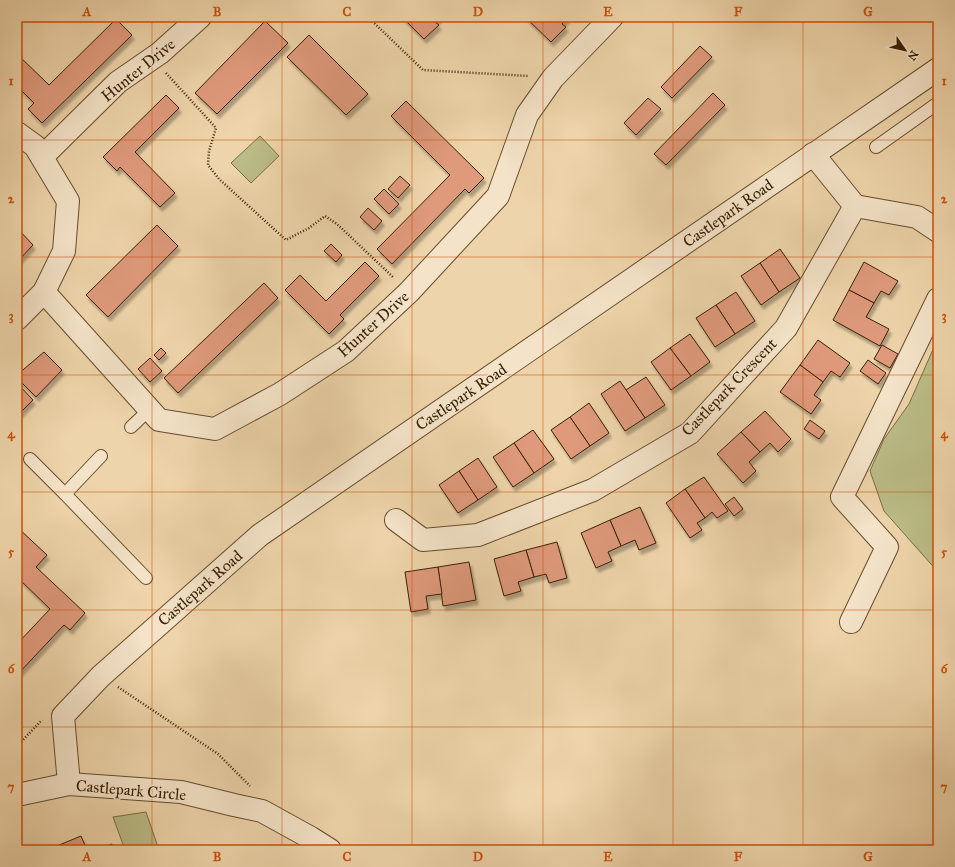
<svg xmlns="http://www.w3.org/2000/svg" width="955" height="867" font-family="'IM FELL Great Primer',serif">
<defs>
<filter id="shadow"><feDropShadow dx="2.5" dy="4.5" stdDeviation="1" flood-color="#0004"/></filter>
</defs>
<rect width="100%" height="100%" fill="#eed4aa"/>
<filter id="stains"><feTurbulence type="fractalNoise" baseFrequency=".005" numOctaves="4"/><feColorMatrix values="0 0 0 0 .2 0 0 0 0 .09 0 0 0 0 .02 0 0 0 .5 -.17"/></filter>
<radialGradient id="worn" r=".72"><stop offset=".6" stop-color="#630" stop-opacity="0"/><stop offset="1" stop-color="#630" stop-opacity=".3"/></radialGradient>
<g fill="#bbbc87" stroke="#796e46">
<path d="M 260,136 L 279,156 L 251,183 L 231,163 Z"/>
<path d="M 938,338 L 938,572 L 884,511 L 870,471 L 884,439 L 909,404 Z"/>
<path d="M 146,812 L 159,850 L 125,850 L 113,817 Z"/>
</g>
<g fill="#df9a7c" stroke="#372004" filter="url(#shadow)">
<path d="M 402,17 L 440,17 L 435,22 L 439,25 L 424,39 Z"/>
<path d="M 525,17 L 568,17 L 562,24 L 566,27 L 551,42 Z"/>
<path d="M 116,19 L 132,35 L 42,123 L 28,109 L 34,103 L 17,86 L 17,54 L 49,85 Z"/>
<path d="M 265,21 L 288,43 L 217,114 L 195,93 Z"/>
<path d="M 309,35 L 368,94 L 346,115 L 287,57 Z"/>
<path d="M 700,46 L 712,57 L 672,98 L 661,87 Z"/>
<path d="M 713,93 L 725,105 L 666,165 L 654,154 Z"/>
<path d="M 166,95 L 179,108 L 135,152 L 175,193 L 160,207 L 120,167 L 117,171 L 103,157 Z"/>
<path d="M 648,98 L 661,109 L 636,135 L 624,123 Z"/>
<path d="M 406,101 L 484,178 L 469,193 L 465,189 L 392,264 L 377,249 L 450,175 L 391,116 Z"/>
<path d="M 400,176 L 410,185 L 398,198 L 388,189 Z"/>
<path d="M 384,189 L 399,204 L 389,214 L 374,199 Z"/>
<path d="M 368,208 L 382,221 L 374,230 L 360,217 Z"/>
<path d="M 157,225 L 178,246 L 108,317 L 86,295 Z"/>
<path d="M 17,228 L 33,245 L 17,262 Z"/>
<path d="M 331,244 L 342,255 L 336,262 L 324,251 Z"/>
<path d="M 780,249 L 800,278 L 779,292 L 760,263 Z"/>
<path d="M 365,262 L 379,276 L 340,315 L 344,319 L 329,334 L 285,290 L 300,275 L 326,301 Z"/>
<path d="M 864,262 L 898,281 L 889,295 L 881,291 L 874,303 L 849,290 Z"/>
<path d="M 760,263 L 779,292 L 761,305 L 741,276 Z"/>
<path d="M 264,283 L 278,298 L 178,393 L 164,378 Z"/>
<path d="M 849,290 L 874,303 L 866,317 L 889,329 L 880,346 L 833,320 Z"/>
<path d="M 736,292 L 755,321 L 735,334 L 716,305 Z"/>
<path d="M 716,305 L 735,334 L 715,347 L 696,318 Z"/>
<path d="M 690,334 L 710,362 L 691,376 L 670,348 Z"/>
<path d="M 818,340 L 850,363 L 840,377 L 831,371 L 823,382 L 800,365 Z"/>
<path d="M 882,345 L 898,354 L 890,368 L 874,359 Z"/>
<path d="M 161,348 L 166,353 L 159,360 L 154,355 Z"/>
<path d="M 670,348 L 691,376 L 671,390 L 651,362 Z"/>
<path d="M 44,352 L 62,370 L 36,397 L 17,378 L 17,375 Z"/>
<path d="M 150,358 L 162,371 L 150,382 L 138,369 Z"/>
<path d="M 868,360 L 886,373 L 878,384 L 860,371 Z"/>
<path d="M 800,365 L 823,382 L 814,395 L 821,400 L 811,414 L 780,392 Z"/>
<path d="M 646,377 L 665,405 L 645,418 L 626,390 Z"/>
<path d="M 620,381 L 645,418 L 625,431 L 601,394 Z"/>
<path d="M 17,383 L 33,400 L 17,416 Z"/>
<path d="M 589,403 L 609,433 L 590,446 L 570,417 Z"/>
<path d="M 765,411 L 791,439 L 778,452 L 770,443 L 760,452 L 741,432 Z"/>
<path d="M 570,417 L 590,446 L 571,459 L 551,430 Z"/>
<path d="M 810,420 L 825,431 L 819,439 L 804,429 Z"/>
<path d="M 533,430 L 554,459 L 534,473 L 514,443 Z"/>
<path d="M 741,432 L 760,452 L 749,462 L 756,471 L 743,483 L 717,454 Z"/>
<path d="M 514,443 L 534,473 L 513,487 L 493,457 Z"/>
<path d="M 478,458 L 497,487 L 478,500 L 459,471 Z"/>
<path d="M 459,471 L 478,500 L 458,513 L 439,485 Z"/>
<path d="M 704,477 L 728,511 L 717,518 L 712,512 L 705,518 L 685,489 Z"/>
<path d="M 685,489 L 705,518 L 697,523 L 702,530 L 690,538 L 666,503 Z"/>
<path d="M 734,497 L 743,509 L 734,516 L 725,504 Z"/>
<path d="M 640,507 L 656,543 L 639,550 L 635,540 L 621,546 L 610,520 Z"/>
<path d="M 610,520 L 621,546 L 608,552 L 612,561 L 596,568 L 581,533 Z"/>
<path d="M 17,527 L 47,555 L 36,567 L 85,613 L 70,630 L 64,625 L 17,675 L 17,644 L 50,609 L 17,577 Z"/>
<path d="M 557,542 L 567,578 L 549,583 L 546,574 L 534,577 L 526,550 Z"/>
<path d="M 526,550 L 534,577 L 518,582 L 521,591 L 504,596 L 494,559 Z"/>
<path d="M 469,562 L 476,600 L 443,606 L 438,567 Z"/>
<path d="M 438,567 L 442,594 L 426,596 L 428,609 L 411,612 L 405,572 Z"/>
<path d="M 81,836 L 87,850 L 47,850 Z"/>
<path d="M 112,844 L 114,850 L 96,850 Z"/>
</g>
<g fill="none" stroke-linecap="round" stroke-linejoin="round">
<defs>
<g id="lane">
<path d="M 876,147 L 938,103"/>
<path d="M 131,427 L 150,409"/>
<path d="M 101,456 L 65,494 L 146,578"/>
<path d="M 30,459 L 65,494"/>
</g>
<g id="street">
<path d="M 17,133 L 35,146 L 68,201 L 64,251 L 44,292 L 17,319"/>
<path d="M 42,157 L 118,82 L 160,53 L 200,17"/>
<path d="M 855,206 L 917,217 L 938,231"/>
<path d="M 44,292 L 159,420 L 215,429 L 280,394 L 346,351 L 409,292 L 498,196 L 527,115 L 553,78 L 612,17"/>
<path d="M 396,520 L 423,540 L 478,535 L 593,490 L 690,433 L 786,328 L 855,206 L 813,154"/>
<path d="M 851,622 L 887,547 L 842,497 L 938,299"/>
<path d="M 69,784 L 63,716 L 101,676 L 260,535 L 938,69"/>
<path d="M 17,795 L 69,784 L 181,792 L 234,805 L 262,811 L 311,838 L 330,850"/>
</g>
</defs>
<use href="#lane" stroke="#654d2e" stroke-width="14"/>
<use href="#street" stroke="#654d2e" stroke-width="24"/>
<g stroke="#372004" stroke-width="2.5" stroke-dasharray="1 2" stroke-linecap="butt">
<path d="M 368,17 L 423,70 L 528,76"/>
<path d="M 166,73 L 216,128 L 209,151 L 208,165 L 219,179 L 286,240 L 309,228 L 325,216 L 337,224 L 393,277"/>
<path d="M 118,687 L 218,754 L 250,786"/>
<path d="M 17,746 L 42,720"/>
</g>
<use href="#lane" stroke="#f4e3c8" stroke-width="12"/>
<use href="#street" stroke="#f4e3c8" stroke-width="22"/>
</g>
<path fill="none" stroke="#cd500b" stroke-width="1" stroke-opacity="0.55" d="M 152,17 L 152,850M 282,17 L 282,850M 412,17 L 412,850M 543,17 L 543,850M 673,17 L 673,850M 803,17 L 803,850M 17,140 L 938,140M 17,257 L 938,257M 17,375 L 938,375M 17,492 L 938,492M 17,610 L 938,610M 17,727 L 938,727"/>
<g text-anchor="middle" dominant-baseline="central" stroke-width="3" stroke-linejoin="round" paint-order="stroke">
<g font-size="16" fill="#372004" stroke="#f4e3c8">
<text transform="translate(138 70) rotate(-39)">Hunter Drive</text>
<text transform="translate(728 213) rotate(-35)">Castlepark Road</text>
<text transform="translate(373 324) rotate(-42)">Hunter Drive</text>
<text transform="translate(729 387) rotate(-46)">Castlepark Crescent</text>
<text transform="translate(461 397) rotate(-34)">Castlepark Road</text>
<text transform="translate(200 588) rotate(-41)">Castlepark Road</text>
<text transform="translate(131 790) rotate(5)">Castlepark Circle</text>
</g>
</g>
<rect width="955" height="867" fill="none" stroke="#eed4aa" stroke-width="44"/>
<g transform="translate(905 50) rotate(124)" stroke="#f4e3c8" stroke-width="3" paint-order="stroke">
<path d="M0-3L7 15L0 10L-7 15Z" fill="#372004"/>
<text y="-6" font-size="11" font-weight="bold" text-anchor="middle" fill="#372004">N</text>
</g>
<rect x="22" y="22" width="911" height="823" fill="none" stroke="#cd500b" stroke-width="1.5"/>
<g font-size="13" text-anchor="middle" font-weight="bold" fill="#cd500b">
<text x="87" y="16">A</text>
<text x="217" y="16">B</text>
<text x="347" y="16">C</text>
<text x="478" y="16">D</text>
<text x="608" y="16">E</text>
<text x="738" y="16">F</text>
<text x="868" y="16">G</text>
<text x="11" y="85">1</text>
<text x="944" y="85">1</text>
<text x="11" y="203">2</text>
<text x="944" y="203">2</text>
<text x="11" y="320">3</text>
<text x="944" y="320">3</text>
<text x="11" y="438">4</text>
<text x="944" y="438">4</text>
<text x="11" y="556">5</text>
<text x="944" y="556">5</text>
<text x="11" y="673">6</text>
<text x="944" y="673">6</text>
<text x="11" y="791">7</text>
<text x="944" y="791">7</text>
<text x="87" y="861">A</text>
<text x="217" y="861">B</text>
<text x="347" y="861">C</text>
<text x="478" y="861">D</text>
<text x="608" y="861">E</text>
<text x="738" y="861">F</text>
<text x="868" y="861">G</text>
</g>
<rect width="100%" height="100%" filter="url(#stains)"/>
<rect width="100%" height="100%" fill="url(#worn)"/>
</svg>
